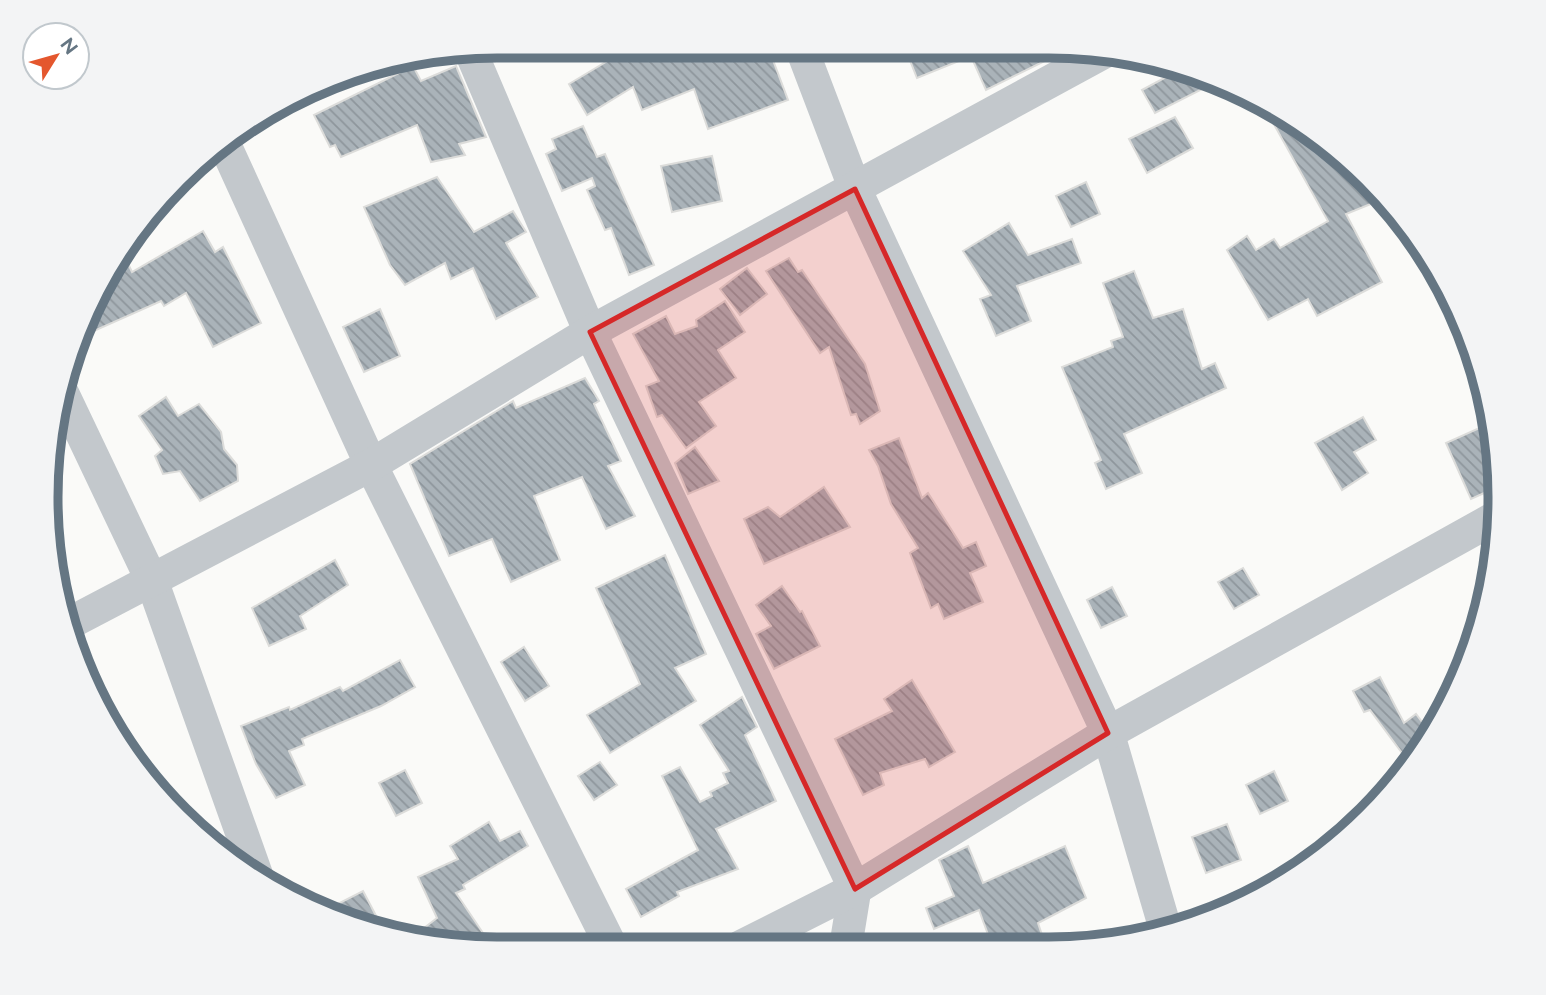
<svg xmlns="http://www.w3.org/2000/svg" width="1546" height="995" font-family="Raleway,sans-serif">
<defs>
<pattern id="building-back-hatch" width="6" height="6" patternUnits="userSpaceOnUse" patternTransform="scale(1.75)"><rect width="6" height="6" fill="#aab3b9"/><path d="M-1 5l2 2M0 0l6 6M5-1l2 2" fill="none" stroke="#8e969c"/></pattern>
</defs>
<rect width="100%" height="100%" fill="#fafaf8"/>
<g fill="url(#building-back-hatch)" stroke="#dcdcda" stroke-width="2">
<path d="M 616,46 L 768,47 L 788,100 L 708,129 L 694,89 L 642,110 L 633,87 L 587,115 L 569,84 L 619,54 Z"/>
<path d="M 905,48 L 993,49 L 1069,49 L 986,90 L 971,56 L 917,78 Z"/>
<path d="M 413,66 L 421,81 L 456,66 L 486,137 L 459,144 L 465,155 L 431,162 L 417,125 L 341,157 L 335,145 L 330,147 L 314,115 Z"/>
<path d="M 1181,69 L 1220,80 L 1155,113 L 1142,90 Z"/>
<path d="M 1262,103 L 1324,139 L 1378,201 L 1346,214 L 1382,282 L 1317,316 L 1308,299 L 1268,320 L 1227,250 L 1247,236 L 1256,250 L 1274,239 L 1280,248 L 1328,221 Z"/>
<path d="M 1175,117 L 1193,148 L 1147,173 L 1129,139 Z"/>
<path d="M 583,126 L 597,157 L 605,154 L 654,265 L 629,275 L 611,228 L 605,230 L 587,190 L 595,186 L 592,178 L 562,191 L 546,154 L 556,149 L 552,139 Z"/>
<path d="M 712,156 L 722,201 L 672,212 L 661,166 Z"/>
<path d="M 437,177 L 474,232 L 513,211 L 526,232 L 506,243 L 538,297 L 496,319 L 473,268 L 451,279 L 445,263 L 405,285 L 390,265 L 364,207 Z"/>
<path d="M 1086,182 L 1100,214 L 1071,227 L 1056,196 Z"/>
<path d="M 1009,223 L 1028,255 L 1072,239 L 1081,263 L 1017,286 L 1031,321 L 996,336 L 980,299 L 991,295 L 963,251 Z"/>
<path d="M 203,231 L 215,252 L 223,247 L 261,323 L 213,347 L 186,293 L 164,306 L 161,301 L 76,339 L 123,253 L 132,272 Z"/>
<path d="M 789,258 L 798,272 L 802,270 L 865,364 L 880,411 L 860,424 L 856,414 L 851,415 L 829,347 L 820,353 L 766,271 Z"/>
<path d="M 747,268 L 767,294 L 740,315 L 720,289 Z"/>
<path d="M 1134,271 L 1153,318 L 1183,309 L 1202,369 L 1215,363 L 1226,388 L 1124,434 L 1142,473 L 1106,489 L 1095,463 L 1101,460 L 1062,367 L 1113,347 L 1111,341 L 1123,337 L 1103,283 Z"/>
<path d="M 725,301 L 745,332 L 718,350 L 736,378 L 699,402 L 716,426 L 686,448 L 662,415 L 657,417 L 646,386 L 659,381 L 633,334 L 666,316 L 675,334 L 697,326 L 696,320 Z"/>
<path d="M 380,309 L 400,356 L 364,372 L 343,327 Z"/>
<path d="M 585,378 L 599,401 L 594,404 L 621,461 L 608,466 L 635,516 L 606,529 L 582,477 L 534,496 L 560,560 L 511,582 L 492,539 L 449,556 L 410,464 L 513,401 L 516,408 Z"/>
<path d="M 166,397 L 178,416 L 199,404 L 221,432 L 224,449 L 237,465 L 238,481 L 200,501 L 180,471 L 163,474 L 155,456 L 162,450 L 139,416 Z"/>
<path d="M 1363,417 L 1376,440 L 1354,452 L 1368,473 L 1342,490 L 1315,443 Z"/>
<path d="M 1486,425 L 1496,448 L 1493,489 L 1471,499 L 1446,443 Z"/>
<path d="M 899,438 L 922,498 L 928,493 L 963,548 L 976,542 L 986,566 L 970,573 L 983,602 L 944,619 L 938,604 L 931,608 L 910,553 L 918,548 L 891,504 L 878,466 L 869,450 Z"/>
<path d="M 695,447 L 719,481 L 688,494 L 675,463 Z"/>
<path d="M 824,487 L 850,527 L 764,564 L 744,519 L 768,507 L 780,517 Z"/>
<path d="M 665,555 L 706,654 L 675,668 L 696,701 L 610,753 L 587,715 L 640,684 L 596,588 Z"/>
<path d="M 335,560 L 348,585 L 300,616 L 306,629 L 269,646 L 252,608 Z"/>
<path d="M 1243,568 L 1259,595 L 1234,609 L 1218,582 Z"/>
<path d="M 782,586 L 800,612 L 802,611 L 820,646 L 774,669 L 756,634 L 771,626 L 756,605 Z"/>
<path d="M 1112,587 L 1127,616 L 1101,628 L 1087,600 Z"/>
<path d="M 524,647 L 549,686 L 525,701 L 501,662 Z"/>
<path d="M 400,660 L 415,687 L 381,706 L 302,739 L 304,745 L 289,751 L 305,785 L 276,798 L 256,764 L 241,726 L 289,707 L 290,710 L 340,687 L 343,691 Z"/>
<path d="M 1380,677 L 1404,723 L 1416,714 L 1428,730 L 1415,757 L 1408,761 L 1370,710 L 1364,712 L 1353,691 Z"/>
<path d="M 912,680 L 955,752 L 929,767 L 925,759 L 880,773 L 884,785 L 863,795 L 835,739 L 892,711 L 884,699 Z"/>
<path d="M 742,697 L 757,727 L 745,735 L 776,801 L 716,829 L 738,869 L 677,892 L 679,896 L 641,917 L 626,889 L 698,850 L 662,776 L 680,767 L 700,802 L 712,796 L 710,792 L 728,783 L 723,773 L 729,771 L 700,725 Z"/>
<path d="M 600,762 L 617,785 L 594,800 L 578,776 Z"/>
<path d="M 405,770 L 422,803 L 396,816 L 379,783 Z"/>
<path d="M 1274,771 L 1288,801 L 1260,814 L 1246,785 Z"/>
<path d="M 489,822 L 500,841 L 520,831 L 528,846 L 463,885 L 465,889 L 456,893 L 483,933 L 479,935 L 486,946 L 439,946 L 411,938 L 437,918 L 418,877 L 458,859 L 450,846 Z"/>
<path d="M 1227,824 L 1241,860 L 1206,873 L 1192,837 Z"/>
<path d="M 968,846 L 983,883 L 1065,846 L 1086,898 L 1038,923 L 1042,935 L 1012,948 L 993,948 L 979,910 L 934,929 L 926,908 L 954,896 L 939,860 Z"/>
<path d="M 363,891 L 384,931 L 320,913 Z"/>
</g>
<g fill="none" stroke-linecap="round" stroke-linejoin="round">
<g stroke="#c3c8cc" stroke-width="33">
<path d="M 801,47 L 855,189 L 1108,733 L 1166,931"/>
<path d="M 470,50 L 590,332 L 855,889 L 847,938 L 849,947"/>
<path d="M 224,143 L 371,465 L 611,946"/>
<path d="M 63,394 L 152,581 L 257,876"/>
<path d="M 66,625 L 371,465 L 590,332 L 1108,50"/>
<path d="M 740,947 L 855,889 L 1108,733 L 1491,520"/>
</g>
</g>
<path fill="#d62828" fill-opacity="0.2" stroke="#d62828" stroke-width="5" stroke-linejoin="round" d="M 855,189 L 1108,733 L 855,889 L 590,332 Z"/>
<path d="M0 0H1546V995H0ZM497 58H1049A439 439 0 0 1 1488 497V498A439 439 0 0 1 1049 937H497A439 439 0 0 1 58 498V497A439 439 0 0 1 497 58Z" fill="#f3f4f5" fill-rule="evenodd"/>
<path fill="none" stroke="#657683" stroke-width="9" d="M497 58H1049A439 439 0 0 1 1488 497V498A439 439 0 0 1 1049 937H497A439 439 0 0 1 58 498V497A439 439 0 0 1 497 58Z"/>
<g transform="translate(56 56) rotate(53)"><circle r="33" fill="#ffffff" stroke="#c1c8cd" stroke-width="2"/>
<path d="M0-5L12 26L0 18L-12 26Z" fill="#e4572e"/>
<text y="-10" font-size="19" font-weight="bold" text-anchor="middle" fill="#657683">N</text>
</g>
</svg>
